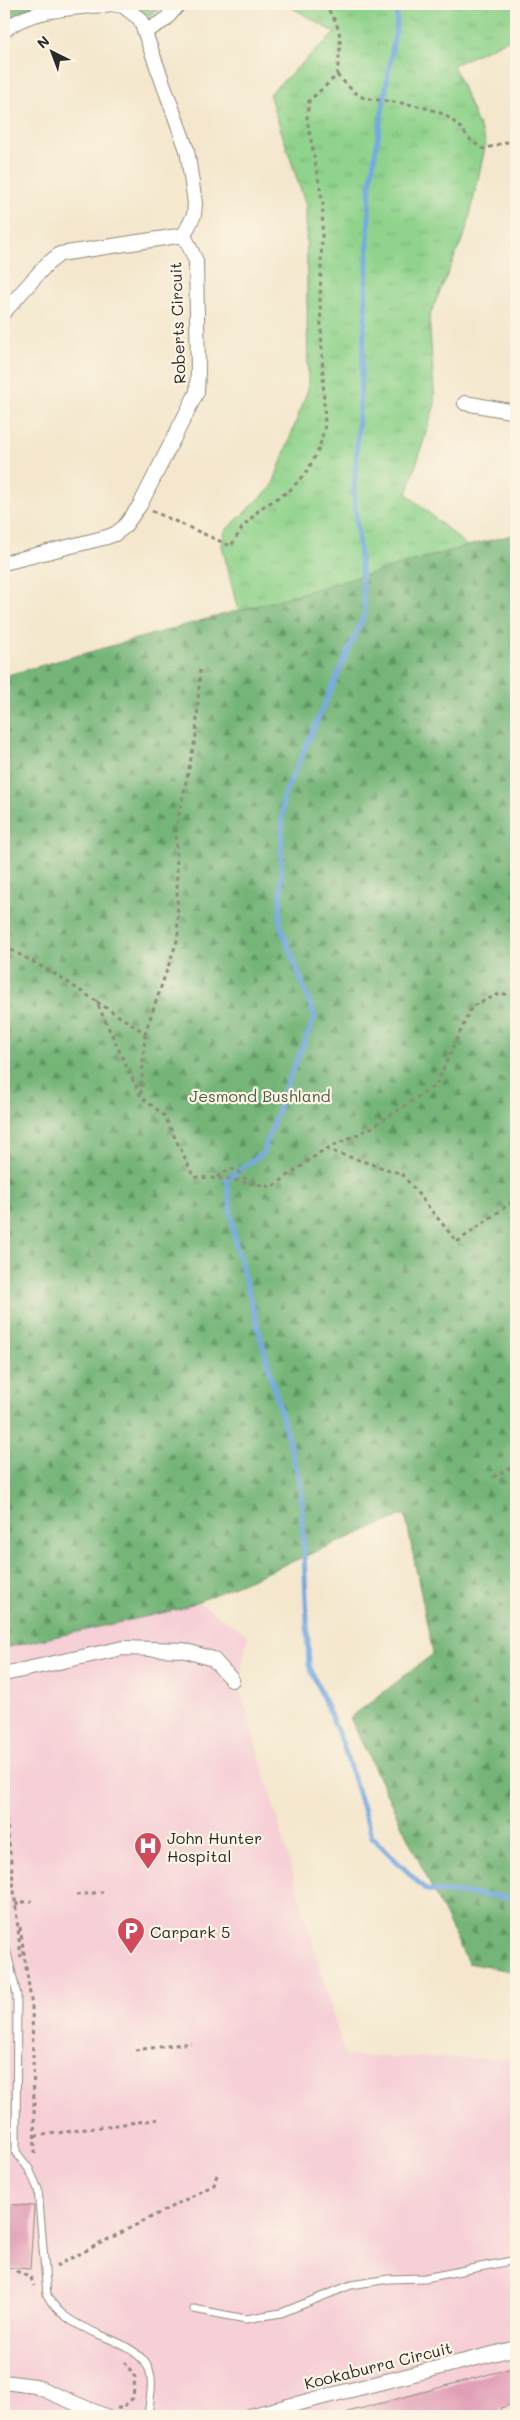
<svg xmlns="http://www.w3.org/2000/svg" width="520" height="2420" font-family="Mali,sans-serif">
<defs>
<pattern id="forest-firs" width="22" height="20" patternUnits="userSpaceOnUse" patternTransform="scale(1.25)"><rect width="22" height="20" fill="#74b578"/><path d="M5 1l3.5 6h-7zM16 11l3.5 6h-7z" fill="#5f9363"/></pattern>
<pattern id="park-tufts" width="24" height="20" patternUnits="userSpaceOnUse" patternTransform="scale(1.25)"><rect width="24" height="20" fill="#90d38c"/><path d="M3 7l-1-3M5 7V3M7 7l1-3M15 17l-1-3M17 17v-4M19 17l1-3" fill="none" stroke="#7cb579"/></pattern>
</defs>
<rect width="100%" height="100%" fill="#fcf5e5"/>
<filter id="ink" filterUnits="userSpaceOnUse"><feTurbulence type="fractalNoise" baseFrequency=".02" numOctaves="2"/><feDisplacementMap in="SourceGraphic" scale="10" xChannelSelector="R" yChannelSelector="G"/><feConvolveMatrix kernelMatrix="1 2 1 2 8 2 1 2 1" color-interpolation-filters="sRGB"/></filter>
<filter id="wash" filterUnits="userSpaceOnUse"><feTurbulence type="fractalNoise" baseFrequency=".0096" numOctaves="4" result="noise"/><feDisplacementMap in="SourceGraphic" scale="20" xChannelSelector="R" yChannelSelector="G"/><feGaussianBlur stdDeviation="1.12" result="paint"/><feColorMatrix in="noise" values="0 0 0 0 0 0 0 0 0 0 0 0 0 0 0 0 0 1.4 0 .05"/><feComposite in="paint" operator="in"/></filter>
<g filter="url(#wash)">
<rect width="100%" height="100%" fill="#f4e7cd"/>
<path fill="#f6cfd7" d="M 4,1476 L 248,1635 L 239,1684 L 345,2056 L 516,2059 L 516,2416 L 4,2416 Z"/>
<g fill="url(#forest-firs)" stroke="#507052">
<path d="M 4,4 L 77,4 L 4,27 Z"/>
<path d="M 130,4 L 167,4 L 148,18 Z"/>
<path d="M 516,534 L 516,1972 L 468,1963 L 350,1718 L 433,1654 L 405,1514 L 180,1609 L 4,1648 L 4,676 L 467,546 Z"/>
</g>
<path fill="url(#park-tufts)" stroke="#5e7f5c" d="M 286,4 L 516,4 L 516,36 L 453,65 L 486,143 L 467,228 L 429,317 L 435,404 L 407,494 L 467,546 L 238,611 L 222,545 L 225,531 L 272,487 L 308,389 L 306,206 L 269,94 L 335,33 Z"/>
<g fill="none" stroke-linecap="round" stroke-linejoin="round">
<path stroke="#74a9e1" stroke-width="5" d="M 396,4 L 397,21 L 370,185 L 365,320 L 354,493 L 365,613 L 283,798 L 280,924 L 315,1017 L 287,1084 L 263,1153 L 227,1179 L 235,1242 L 301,1487 L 309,1665 L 342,1742 L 372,1837 L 426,1890 L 516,1898"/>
</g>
<g id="blocks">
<g fill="#e19eb7">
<path d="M 4,2204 L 34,2206 L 30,2269 L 4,2267 Z"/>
<path d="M 516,2367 L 516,2403 L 500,2408 L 502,2416 L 348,2416 L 348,2412 Z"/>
</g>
</g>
</g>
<g filter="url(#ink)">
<use href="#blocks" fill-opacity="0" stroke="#90897c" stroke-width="1"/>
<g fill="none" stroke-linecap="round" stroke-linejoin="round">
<defs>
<g id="service">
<path d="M 4,1940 L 17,1995 L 16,2152 L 29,2169 L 38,2189 L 47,2295 C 69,2337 130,2334 148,2367 C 155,2381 149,2402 148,2416"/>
<path d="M 194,2309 L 246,2319 L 281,2313 L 351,2285 L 389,2279 L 425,2278 L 516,2260"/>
</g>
<g id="minor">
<path d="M 4,31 C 27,8 80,8 111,4"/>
<path d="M 146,31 L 165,20 L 179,4"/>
<path d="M 4,312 L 47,264 L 60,254 L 184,235"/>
<path d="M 465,403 L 516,412"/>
<path d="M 4,563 L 107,537 L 115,534 L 124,527 L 140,505 L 197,392 L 198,371 L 196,261 L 184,235 L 194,215 L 195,203 L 187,150 L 140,19 L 123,6 L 112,4"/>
<path d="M 4,1674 L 123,1648 L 183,1650 L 213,1659 L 232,1680"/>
<path d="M 4,2382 L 35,2386 L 105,2416"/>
<path d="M 249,2416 L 516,2348"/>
</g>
</defs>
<use href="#service" stroke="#90897c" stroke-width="9"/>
<use href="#minor" stroke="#90897c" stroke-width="16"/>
<g stroke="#90897c" stroke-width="3" stroke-dasharray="4 4" stroke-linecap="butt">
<path d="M 337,75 L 354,92 L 364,98 C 389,102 434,104 453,121 C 467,132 465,139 484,149 L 506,142 L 516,146"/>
<path d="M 152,511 L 231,546 L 242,528 L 261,508 L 289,491 L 306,473 L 319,449 L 325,425 L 320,301 L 323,204 L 307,119 L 309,101 L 337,75 C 340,42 346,32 324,4"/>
<path d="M 4,946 L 55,974 L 96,1001 L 141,1097 L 164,1115 L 194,1177 L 227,1179 L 272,1187 L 325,1149 L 402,1174 L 457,1242 L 516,1199"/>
<path d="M 97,1002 L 145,1033 L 178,938 L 176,829 L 196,735 L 200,669"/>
<path d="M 141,1094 L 145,1033"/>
<path d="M 326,1149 L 371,1128 L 436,1085 L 472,1006 L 502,993 L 516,998"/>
<path d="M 217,1177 L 228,1170 L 236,1169 L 248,1182"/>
<path d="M 493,1477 L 516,1465"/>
<path d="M 4,1795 L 21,1957"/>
<path d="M 76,1895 L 103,1892"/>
<path d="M 17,1906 L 17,1903 L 32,1901"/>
<path d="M 20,1927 L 32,2007 L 35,2157"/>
<path d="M 135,2050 L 191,2043"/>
<path d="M 35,2136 L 160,2119"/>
<path d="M 56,2266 L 214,2185 L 218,2171"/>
<path d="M 16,2271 L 31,2278 L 34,2286"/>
<path d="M 117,2408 L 122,2408 L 133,2398 L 135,2377 L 125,2362"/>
</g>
<use href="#service" stroke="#fff" stroke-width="7"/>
<use href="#minor" stroke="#fff" stroke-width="14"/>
</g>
</g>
<defs>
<symbol id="hospital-pin" viewBox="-11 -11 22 30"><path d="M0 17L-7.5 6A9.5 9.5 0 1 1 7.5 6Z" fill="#d1495b" stroke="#fcf5e5"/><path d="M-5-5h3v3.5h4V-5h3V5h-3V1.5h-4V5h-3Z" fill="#fff"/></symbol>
<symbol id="parking-pin" viewBox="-11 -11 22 30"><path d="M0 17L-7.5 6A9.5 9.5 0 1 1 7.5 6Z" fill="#d1495b" stroke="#fcf5e5"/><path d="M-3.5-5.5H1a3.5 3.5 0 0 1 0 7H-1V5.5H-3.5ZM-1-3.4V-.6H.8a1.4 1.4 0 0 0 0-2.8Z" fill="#fff"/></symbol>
</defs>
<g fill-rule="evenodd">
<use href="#hospital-pin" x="132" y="1830" width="32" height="43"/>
<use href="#parking-pin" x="115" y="1915" width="32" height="43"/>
</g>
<g text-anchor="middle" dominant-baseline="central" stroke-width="4.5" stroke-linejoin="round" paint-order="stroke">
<g font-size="16" fill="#2b2b2b" stroke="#fcf5e5">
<text transform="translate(177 323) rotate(-92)">Roberts Circuit</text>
<text transform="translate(378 2365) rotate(-14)">Kookaburra Circuit</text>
</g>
<g font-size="16" fill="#495d48" stroke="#fcf5e5">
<text x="260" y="1095">Jesmond Bushland</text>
</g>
<g font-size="16" fill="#2b2b2b" stroke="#fcf5e5" text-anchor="start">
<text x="167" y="1837">John Hunter<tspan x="167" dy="18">Hospital</tspan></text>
<text x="150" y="1931">Carpark 5</text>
</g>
</g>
<rect width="520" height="2420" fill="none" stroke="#fcf5e5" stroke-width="20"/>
<g transform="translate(52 52) rotate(318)" stroke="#fcf5e5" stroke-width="4" paint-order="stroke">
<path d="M0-4L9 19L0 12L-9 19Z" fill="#2b2b2b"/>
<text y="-8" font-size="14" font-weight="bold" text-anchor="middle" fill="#2b2b2b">N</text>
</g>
</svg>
